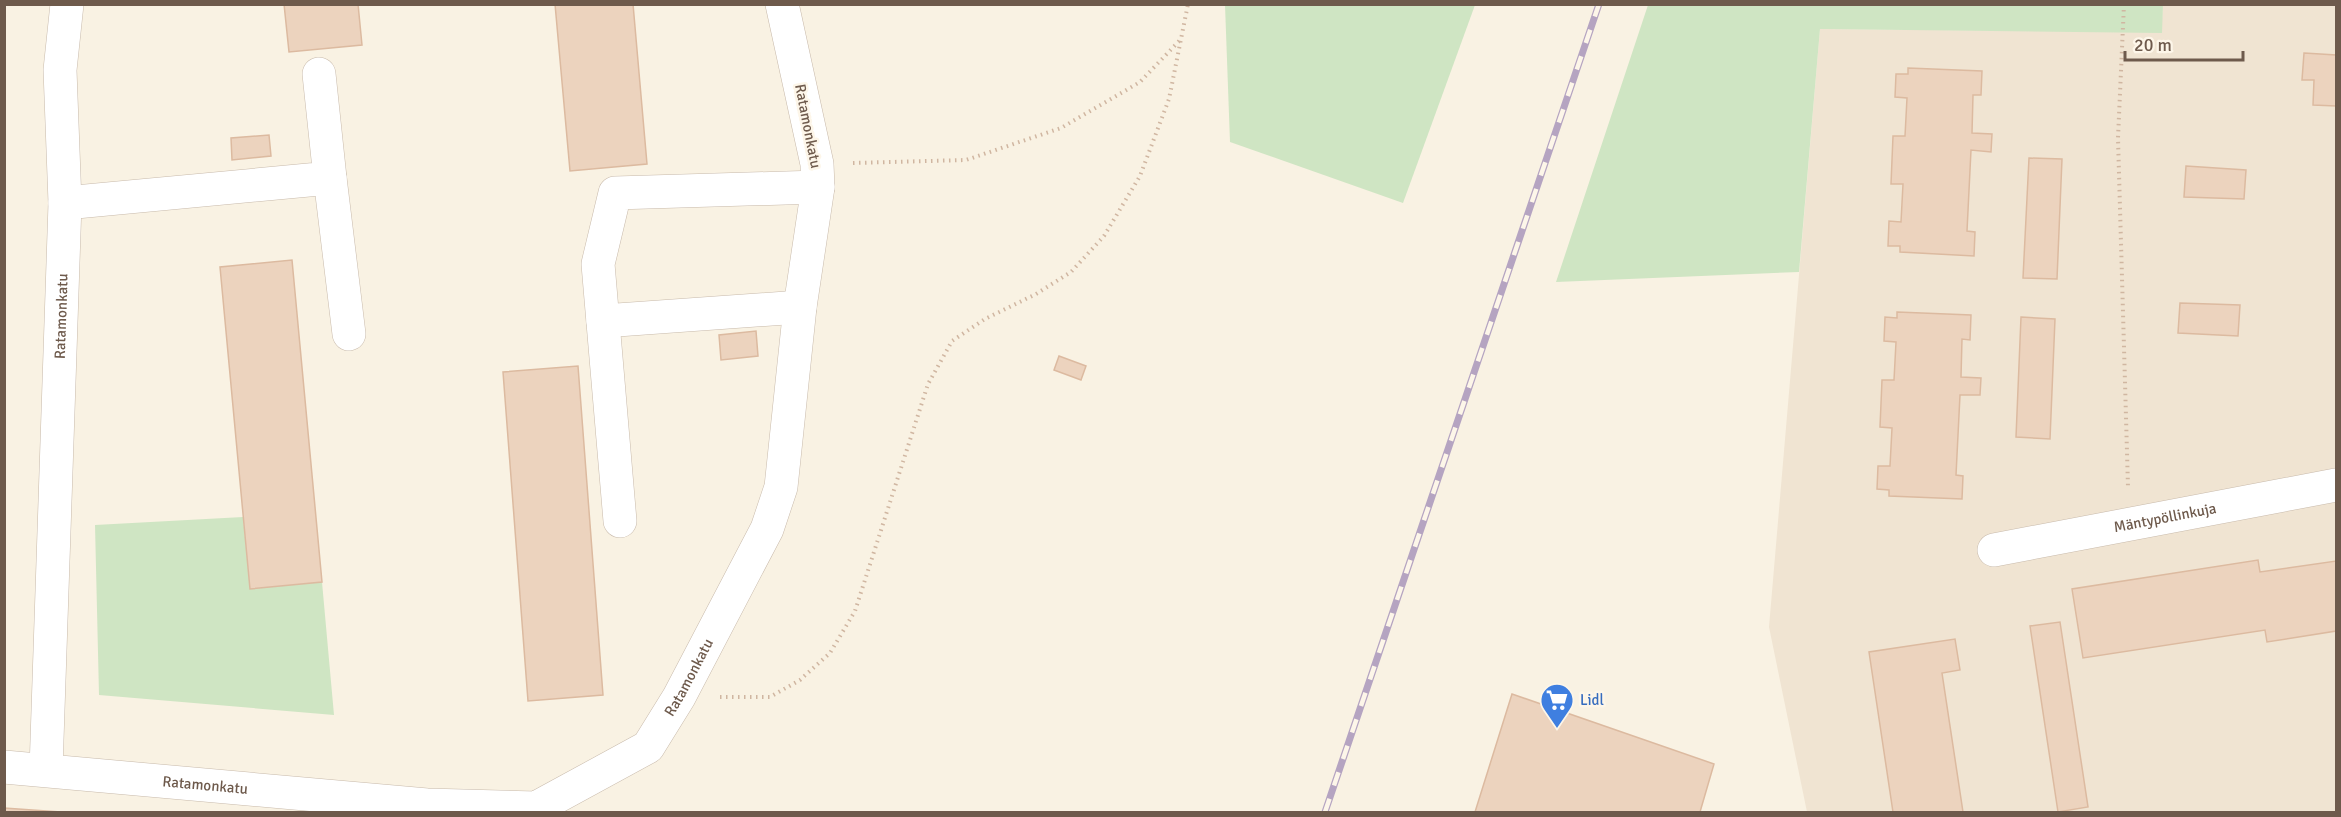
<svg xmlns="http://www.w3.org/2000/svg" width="2341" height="817" font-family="Signika,sans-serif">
<rect width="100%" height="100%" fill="#f9f2e3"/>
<path fill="#f0e4d2" d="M 2163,5 L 2336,5 L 2336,812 L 1807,812 L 1769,627 L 1820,29 L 2161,32 Z"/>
<g fill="#cfe5c3">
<path d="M 1225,5 L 1475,5 L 1403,203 L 1230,142 Z"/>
<path d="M 1648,5 L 2163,4 L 2163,5 L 2162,33 L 1820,29 L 1799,272 L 1556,282 Z"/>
<path d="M 243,517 L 250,589 L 322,582 L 334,715 L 99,695 L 95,525 Z"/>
</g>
<g fill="#ecd3be" stroke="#dcbaa0" stroke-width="1.5">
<path d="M 284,4 L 358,4 L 362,45 L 289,52 Z"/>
<path d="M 555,4 L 633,4 L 647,164 L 570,171 Z"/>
<path d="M 2304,53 L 2336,55 L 2336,106 L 2313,105 L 2314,80 L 2302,80 Z"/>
<path d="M 1908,68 L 1982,71 L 1981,95 L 1973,95 L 1972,133 L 1992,134 L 1991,152 L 1971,150 L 1967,231 L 1975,232 L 1974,256 L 1900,252 L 1900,246 L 1888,246 L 1889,221 L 1901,222 L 1903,184 L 1891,184 L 1893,136 L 1905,136 L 1907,98 L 1895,97 L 1896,74 L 1908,74 Z"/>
<path d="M 269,135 L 271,156 L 232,160 L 231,138 Z"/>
<path d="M 2029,158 L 2062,159 L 2057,279 L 2023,278 Z"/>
<path d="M 2186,166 L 2246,170 L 2244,199 L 2184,197 Z"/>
<path d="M 292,260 L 322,582 L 250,589 L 220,267 Z"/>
<path d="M 2180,303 L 2240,305 L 2238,336 L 2178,333 Z"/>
<path d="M 1897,312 L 1971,315 L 1970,340 L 1962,339 L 1961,377 L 1981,378 L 1980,395 L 1960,395 L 1956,475 L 1963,476 L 1962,499 L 1889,496 L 1889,490 L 1877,489 L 1878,466 L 1890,466 L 1892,428 L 1880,427 L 1882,380 L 1894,380 L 1896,342 L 1884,341 L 1885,317 L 1897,318 Z"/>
<path d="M 2021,317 L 2055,319 L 2050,439 L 2016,437 Z"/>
<path d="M 756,331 L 758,356 L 721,360 L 719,335 Z"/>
<path d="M 1059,356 L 1086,366 L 1081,380 L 1054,370 Z"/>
<path d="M 578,366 L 603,695 L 528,701 L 503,372 Z"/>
<path d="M 2258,560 L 2260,572 L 2336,561 L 2336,631 L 2267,642 L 2265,630 L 2083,658 L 2072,589 Z"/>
<path d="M 2060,622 L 2088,807 L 2058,812 L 2030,626 Z"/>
<path d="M 1955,639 L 1960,670 L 1942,673 L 1963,812 L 1893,812 L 1869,652 Z"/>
<path d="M 1512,694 L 1714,764 L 1700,812 L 1475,812 Z"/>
<path d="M 4,808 L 61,812 L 4,812 Z"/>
</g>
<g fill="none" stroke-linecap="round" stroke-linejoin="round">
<defs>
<g id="minor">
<path d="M 330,178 L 349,334"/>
<path d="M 65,203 L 330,178 L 319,74"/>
<path d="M 603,321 L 800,307"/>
<path d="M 620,521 L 598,264 L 615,193 L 818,187"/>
<path id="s1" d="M 1994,550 L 2336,485"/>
<path id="s2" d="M 4,767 L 427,805 L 536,808 L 648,747 L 679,697 L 767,529 L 781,487 L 800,307 L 818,187 L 817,164 L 782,4"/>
<path id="s3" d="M 46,770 L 65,203 L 60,70 L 67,4"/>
</g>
</defs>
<use href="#minor" stroke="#c8baab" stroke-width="34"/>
<g stroke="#d0b6a1" stroke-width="4" stroke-dasharray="1.5 4.5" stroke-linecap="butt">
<path d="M 2124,4 L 2118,138 L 2128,487"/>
<path d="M 853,163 L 966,160 L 1061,128 L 1140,82 L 1182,38"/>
<path d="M 720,697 L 770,697 L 800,680 L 830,653 L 855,611 L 928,384 L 952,341 L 985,319 L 1036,294 L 1071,272 L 1104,236 L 1140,176 L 1169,99 L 1188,4"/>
</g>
<use href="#minor" stroke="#fff" stroke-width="33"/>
<defs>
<path id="rail" d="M 1325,812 L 1599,4"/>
</defs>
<use href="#rail" stroke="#b5a4c1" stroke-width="7"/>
<use href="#rail" stroke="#fdf6e9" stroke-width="4.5" stroke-dasharray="14" stroke-linecap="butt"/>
</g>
<defs>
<symbol id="supermarket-pin" viewBox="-11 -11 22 30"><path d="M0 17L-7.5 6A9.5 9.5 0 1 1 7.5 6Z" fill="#3f7fe0" stroke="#fdf6e9"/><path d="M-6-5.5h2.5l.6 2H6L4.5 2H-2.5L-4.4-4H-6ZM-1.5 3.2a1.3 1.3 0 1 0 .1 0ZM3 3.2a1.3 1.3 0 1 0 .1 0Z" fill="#fff"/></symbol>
</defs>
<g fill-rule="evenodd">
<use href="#supermarket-pin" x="1538" y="681" width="38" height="52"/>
</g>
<g text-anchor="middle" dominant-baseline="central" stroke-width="5" stroke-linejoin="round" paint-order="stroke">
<g font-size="15" fill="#6e5a4c" stroke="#fdf6e9">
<text transform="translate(808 126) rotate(79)">Ratamonkatu</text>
<text stroke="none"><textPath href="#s3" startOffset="454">Ratamonkatu</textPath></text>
<text stroke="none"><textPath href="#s1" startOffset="174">Mäntypöllinkuja</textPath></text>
<text stroke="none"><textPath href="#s2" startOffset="742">Ratamonkatu</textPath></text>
<text stroke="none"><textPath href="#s2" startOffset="202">Ratamonkatu</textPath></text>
</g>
<g font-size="15" fill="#366cbe" stroke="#fdf6e9" text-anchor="start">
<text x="1580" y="700">Lidl</text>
</g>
</g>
<rect width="2341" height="817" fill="none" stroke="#6e5a4c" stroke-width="12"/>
<path d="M2125 51v9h118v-9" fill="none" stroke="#6e5a4c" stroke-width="3"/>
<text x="2134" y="51" font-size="18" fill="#6e5a4c" stroke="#fdf6e9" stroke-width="4.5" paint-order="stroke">20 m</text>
</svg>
